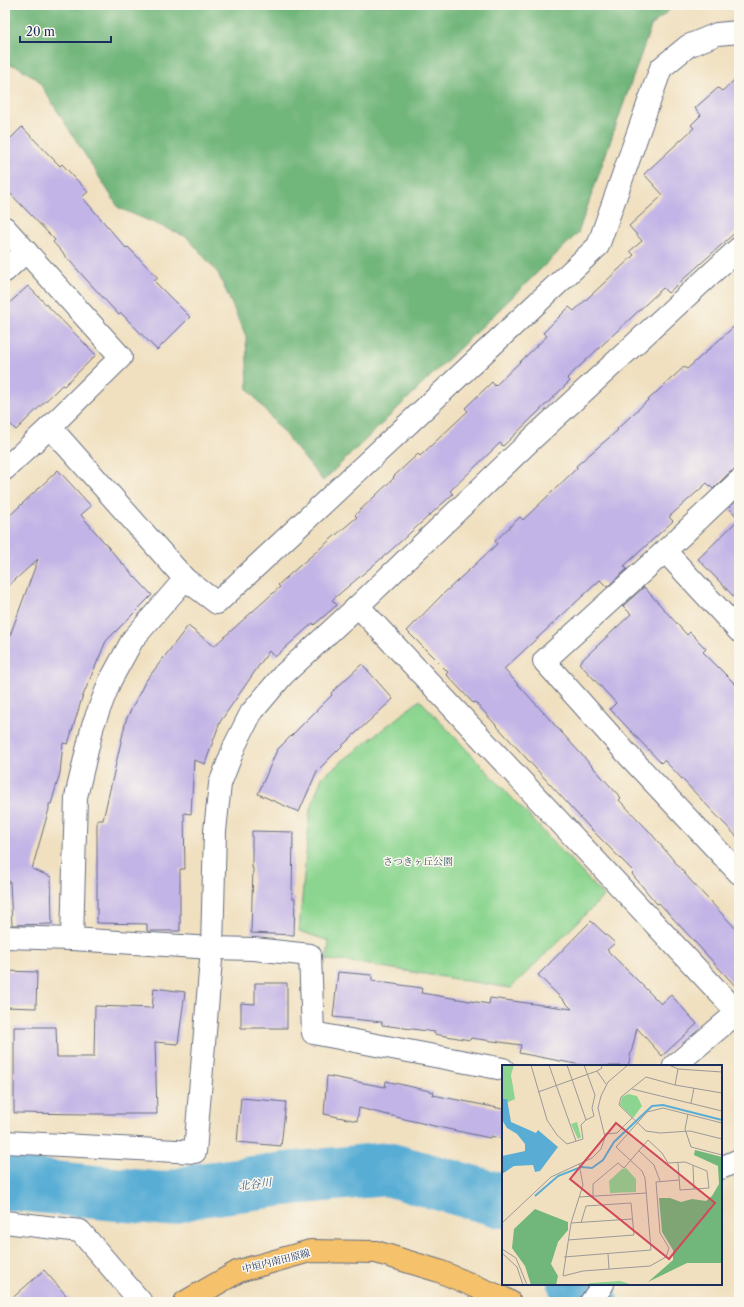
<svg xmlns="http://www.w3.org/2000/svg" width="744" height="1307" font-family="'Libre Caslon Text','Noto Serif JP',serif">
<rect width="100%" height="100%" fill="#fbf7ec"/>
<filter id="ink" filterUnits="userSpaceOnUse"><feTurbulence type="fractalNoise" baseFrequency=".025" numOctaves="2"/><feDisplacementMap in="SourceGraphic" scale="8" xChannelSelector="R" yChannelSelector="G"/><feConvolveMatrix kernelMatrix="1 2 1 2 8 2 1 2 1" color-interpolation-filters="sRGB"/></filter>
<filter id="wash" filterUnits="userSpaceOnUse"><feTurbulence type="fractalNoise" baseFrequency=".012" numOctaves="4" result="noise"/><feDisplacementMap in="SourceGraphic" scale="16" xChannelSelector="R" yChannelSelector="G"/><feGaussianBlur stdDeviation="0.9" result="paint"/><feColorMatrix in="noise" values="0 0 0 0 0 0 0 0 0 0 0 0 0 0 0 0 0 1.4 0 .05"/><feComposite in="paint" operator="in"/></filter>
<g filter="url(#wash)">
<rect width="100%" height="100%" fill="#f0e0c0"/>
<path fill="#8cd590" stroke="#548277" d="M 420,700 L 604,896 L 511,988 L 351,962 L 327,960 L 329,941 L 299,931 L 310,810 L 322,777 Z"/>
<path fill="#71b67a" stroke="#46726c" d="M 5,5 L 675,5 L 651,26 L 578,233 L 323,481 L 248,389 L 246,336 L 218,273 L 187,237 L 119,208 L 37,79 L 17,66 L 5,64 Z"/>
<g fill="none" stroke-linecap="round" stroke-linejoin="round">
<g stroke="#59add5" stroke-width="54">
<path d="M 5,1183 L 165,1199 L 199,1190 L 285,1179 L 387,1169 L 503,1201"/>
<path d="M 575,1284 L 586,1298 L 591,1302"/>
</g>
</g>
<g id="blocks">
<g fill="#c2b4e6">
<path d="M 739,76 L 739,229 L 668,293 L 663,288 L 567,378 L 570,381 L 503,446 L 500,443 L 450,491 L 453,494 L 389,552 L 332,600 L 337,605 L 314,625 L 313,623 L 275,657 L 269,651 L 220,722 L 205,764 L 194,760 L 191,814 L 184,813 L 185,869 L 180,869 L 180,931 L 147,931 L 147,924 L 97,923 L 97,820 L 103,820 L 126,720 L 145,682 L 188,626 L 214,646 L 280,587 L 278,585 L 297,568 L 357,517 L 355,515 L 394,478 L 393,477 L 418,454 L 420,456 L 468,411 L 465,408 L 492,382 L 495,386 L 547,336 L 543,333 L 569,307 L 574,311 L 634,255 L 630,251 L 642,241 L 629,226 L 663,195 L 644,174 L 694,128 L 691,125 L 701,115 L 695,108 L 718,88 L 722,91 Z"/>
<path d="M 22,127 L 60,166 L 62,164 L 88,192 L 82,197 L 126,248 L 128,247 L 158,278 L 154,281 L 190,317 L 157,350 L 121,313 L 119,315 L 84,277 L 53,242 L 55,240 L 5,188 L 5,144 Z"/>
<path d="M 28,286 L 96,355 L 64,386 L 62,385 L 16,430 L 5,419 L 5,307 Z"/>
<path d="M 739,322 L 739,469 L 730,472 L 713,489 L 707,483 L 669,517 L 673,521 L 624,566 L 627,569 L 607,587 L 600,580 L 504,669 L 621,798 L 619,800 L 649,831 L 691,881 L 739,932 L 739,990 L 659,903 L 657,904 L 632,874 L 634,872 L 589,827 L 475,702 L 473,703 L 446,674 L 448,672 L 407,631 L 442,595 L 497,544 L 495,541 L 520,517 L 523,520 L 577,468 L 576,466 L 618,430 L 617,429 L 662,387 L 684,367 L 687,369 Z"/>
<path d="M 58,470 L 91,506 L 81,515 L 120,561 L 152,595 L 106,641 L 82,698 L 68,744 L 63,743 L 60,773 L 51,804 L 49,804 L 49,809 L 32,869 L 51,877 L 52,924 L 12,925 L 10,882 L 5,882 L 5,649 L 38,559 L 5,589 L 5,520 Z"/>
<path d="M 739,498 L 739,519 L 729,508 Z"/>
<path d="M 739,519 L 739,602 L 698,559 Z"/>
<path d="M 644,587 L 687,635 L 690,632 L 706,649 L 703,652 L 739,688 L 739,839 L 664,760 L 661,763 L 610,709 L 616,703 L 579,663 L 631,614 L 623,606 Z"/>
<path d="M 362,664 L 393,699 L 345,743 L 317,771 L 299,812 L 258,794 L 277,750 L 332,695 L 331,693 Z"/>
<path d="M 252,831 L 293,832 L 292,898 L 295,898 L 294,935 L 251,933 L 253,868 L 252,868 Z"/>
<path d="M 591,921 L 615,943 L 607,950 L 661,1004 L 671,995 L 697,1024 L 662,1056 L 637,1028 L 628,1066 L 586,1066 L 519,1053 L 521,1045 L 471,1038 L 470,1040 L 434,1034 L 435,1032 L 382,1025 L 382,1022 L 333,1017 L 338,972 L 372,975 L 372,981 L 422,988 L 421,993 L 489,1004 L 490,998 L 572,1009 L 538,975 Z"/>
<path d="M 5,971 L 37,972 L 36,1008 L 5,1007 Z"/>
<path d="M 255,983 L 287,983 L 287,1028 L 241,1028 L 241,1003 L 255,1004 Z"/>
<path d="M 154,988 L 185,992 L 178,1044 L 155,1042 L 157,1114 L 90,1114 L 14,1113 L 14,1027 L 56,1027 L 57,1057 L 94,1057 L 95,1006 L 152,1008 Z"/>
<path d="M 327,1076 L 385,1087 L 386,1081 L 434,1092 L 433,1095 L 503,1109 L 503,1139 L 491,1136 L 490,1138 L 438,1127 L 359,1108 L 357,1121 L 324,1114 Z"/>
<path d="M 241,1098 L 286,1102 L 281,1146 L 237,1142 Z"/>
<path d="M 44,1270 L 72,1302 L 8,1302 Z"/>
</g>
</g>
</g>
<g filter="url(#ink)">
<use href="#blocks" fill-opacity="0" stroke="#666d80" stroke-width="1"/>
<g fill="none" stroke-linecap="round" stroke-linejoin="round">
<defs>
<g id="minor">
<path d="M 5,228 L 121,357 L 50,427 L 5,469"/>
<path d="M 5,271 L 26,251"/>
<path d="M 50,427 L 185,579 L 217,603 L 598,246 L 661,68 L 688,46 L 717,34 L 739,32"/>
<path d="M 739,481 L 665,551 L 544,661 L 628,755 L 739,873"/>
<path d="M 665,551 L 739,631"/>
<path d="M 358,606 L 739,1014"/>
<path d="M 5,937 L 72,939 L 212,948 L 254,949 L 310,955 L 313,1033 L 503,1069"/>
<path d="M 72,939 L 76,797 L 93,725 L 110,681 L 133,639 L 185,579"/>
<path d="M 674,1066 L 738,1012"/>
<path d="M 5,1142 L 195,1152 L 212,948 L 215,831 L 220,784 L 235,745 L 251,713 L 283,675 L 358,606 L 533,438 L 739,248"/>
<path d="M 721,1168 L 739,1160"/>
<path d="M 5,1222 L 80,1231 L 141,1302"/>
<path d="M 591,1302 L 603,1284"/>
</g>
<path id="major" d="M 185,1302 L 239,1271 L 310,1251 L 376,1252 L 439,1271 L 503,1298 L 510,1302"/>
</defs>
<use href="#minor" stroke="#666d80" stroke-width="24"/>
<use href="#major" stroke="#666d80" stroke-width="24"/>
<use href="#minor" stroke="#fff" stroke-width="22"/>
<use href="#major" stroke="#f5c16b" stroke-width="22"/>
</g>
</g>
<g text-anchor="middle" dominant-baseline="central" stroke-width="3" stroke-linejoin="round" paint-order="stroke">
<g font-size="10" fill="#37586a" stroke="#fbf7ec">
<text x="418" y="861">さつきヶ丘公園</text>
</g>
<g font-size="10" fill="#1b2f5e" stroke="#fbf7ec">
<text transform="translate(276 1261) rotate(-14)">中垣内南田原線</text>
</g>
<g font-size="11" font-style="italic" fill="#315b88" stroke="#fbf7ec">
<text transform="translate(255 1184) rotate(-7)">北谷川</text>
</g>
</g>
<g transform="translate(502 1065)">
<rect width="220" height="220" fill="#f0e0c0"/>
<path d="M 0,0 L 12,0 L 9,10 L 13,34 L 0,40 ZM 126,29 L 135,31 L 140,41 L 131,53 L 118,40 L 120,32 ZM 75,57 L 79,72 L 76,74 L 69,59 ZM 124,103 L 134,114 L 134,127 L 108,128 L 107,116 L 120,104 ZM 118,216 L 131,220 L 82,220 L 89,218 Z" fill="#8cd590"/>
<path d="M 193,85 L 220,92 L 220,198 L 185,198 L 146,217 L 171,195 L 171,185 L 160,167 L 157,133 L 168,133 L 179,137 L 190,134 L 204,136 L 210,131 L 217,119 L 216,101 L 192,90 ZM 33,144 L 66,157 L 66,165 L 56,177 L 49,199 L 56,211 L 54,220 L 29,220 L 23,201 L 10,183 L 12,164 Z" fill="#71b67a"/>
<path d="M 0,34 L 5,34 L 9,57 L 34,68 L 36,65 L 56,82 L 38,106 L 33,107 L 31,100 L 12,101 L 0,109 L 0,91 L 23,86 L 23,79 L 15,69 L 5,63 L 0,55 Z" fill="#59add5"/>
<path fill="none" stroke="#59add5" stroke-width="2" d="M 33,131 L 56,111 L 79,102 L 90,103 L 101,95 L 112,77 L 150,41 L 161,40 L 220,55"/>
<path fill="none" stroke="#9b9999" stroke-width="1" d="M 29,0 L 45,55 L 55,70 L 65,79 L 81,74 L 79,60 L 84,55 L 65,0M 47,0 L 74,76M 82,0 L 93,30 L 90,43 L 92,51 L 84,55M 167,0 L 176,4 L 220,7M 95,6 L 104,19M 173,20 L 176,4M 130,24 L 220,46M 36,27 L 95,6 L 100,3 L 99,0M 220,28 L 173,20 L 144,12 L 119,32 L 117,40 L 144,66 L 158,68 L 188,66 L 220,74M 189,38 L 192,23M 186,49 L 183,64 L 189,82 L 220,90M 103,69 L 115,68 L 130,53M 137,86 L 152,100 L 158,116M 77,99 L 81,120 L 69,158 L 61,211 L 81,206 L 148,201 L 164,192 L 167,183 L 158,168 L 154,117 L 177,115M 191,101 L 192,124M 91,131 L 91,119 L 116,98 L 122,103 L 146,75 L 160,88 L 166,98 L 183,97 L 205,106 L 207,123 L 178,125 L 176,98M 77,132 L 145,128M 0,158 L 49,112 L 90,93 L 99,84 L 103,72 L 96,43 L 99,31 L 106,17 L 126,0M 69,158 L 130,154M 66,175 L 132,170 L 129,138 L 84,141 L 79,158M 0,184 L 14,193 L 25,220M 0,188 L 15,202 L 21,220M 106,189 L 107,204M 62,192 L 149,185 L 143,113 L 140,106 L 114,82 L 145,47 L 161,43 L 220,58"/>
<path fill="#d1495b" fill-opacity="0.15" stroke="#d1495b" stroke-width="2" d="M 114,58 L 213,138 L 167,194 L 68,114 Z"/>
<rect width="220" height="220" fill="none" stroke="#1b2f5e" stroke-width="2"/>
</g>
<rect width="744" height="1307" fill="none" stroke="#fbf7ec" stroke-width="20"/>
<path d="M20 36v6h91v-6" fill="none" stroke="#1b2f5e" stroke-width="2"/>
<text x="26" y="36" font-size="12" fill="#1b2f5e" stroke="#fbf7ec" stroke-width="3" paint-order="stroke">20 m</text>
</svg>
